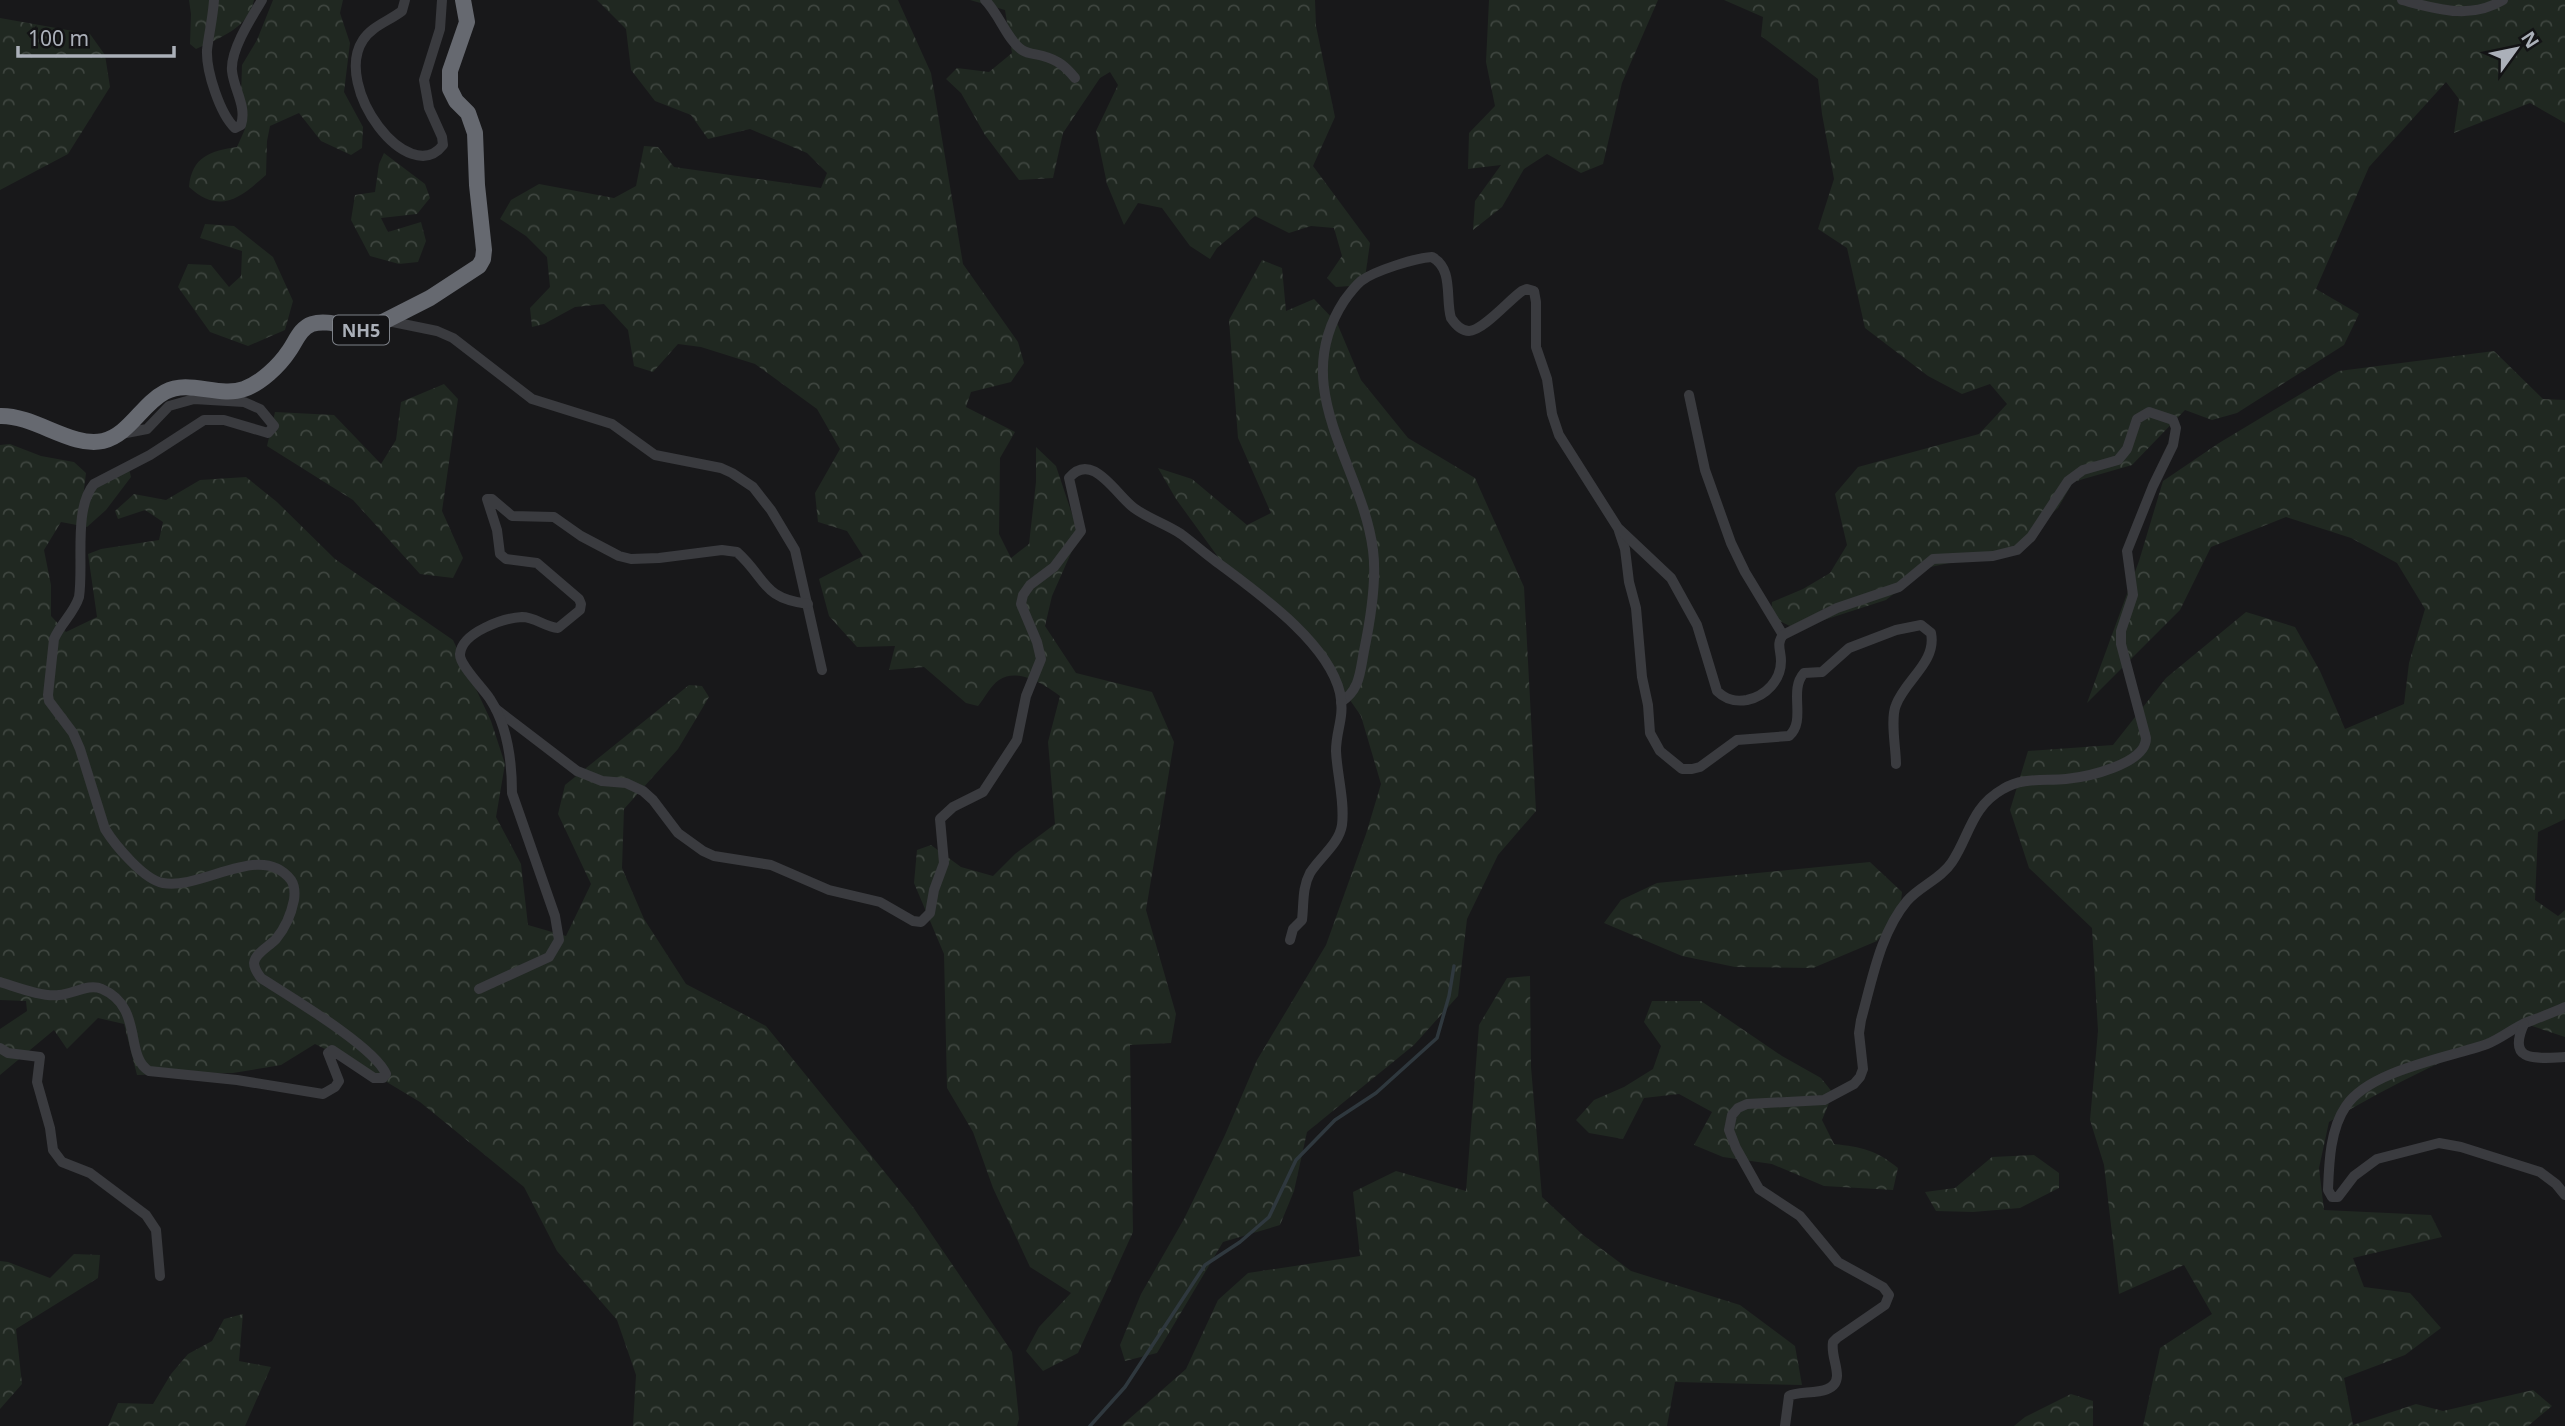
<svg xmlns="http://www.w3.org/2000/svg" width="2565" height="1426" font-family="'Noto Sans',sans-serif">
<defs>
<pattern id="forest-crowns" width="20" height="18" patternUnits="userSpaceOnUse" patternTransform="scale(1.75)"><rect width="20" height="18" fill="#202821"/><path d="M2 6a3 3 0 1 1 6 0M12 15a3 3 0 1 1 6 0" fill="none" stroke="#3e453f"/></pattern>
</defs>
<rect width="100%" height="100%" fill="#18181a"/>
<g fill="url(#forest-crowns)">
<path d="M 189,0 L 254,0 C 249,28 219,38 196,49 L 190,44 L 191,14 Z"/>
<path d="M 273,0 L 343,0 L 340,13 L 350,43 L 344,92 L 363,127 L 362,148 L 351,155 L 321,141 L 299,113 L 270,126 L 267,141 L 266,175 C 240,198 220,215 189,187 C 192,156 211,151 237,147 L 245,129 L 241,97 L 242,65 L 257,40 Z"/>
<path d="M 597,0 L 898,0 L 931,73 L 963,264 L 1018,342 L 1024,363 L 1011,382 L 971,392 L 966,407 L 1015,432 L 1000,458 L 999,534 L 1011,558 L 1029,544 L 1036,482 L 1036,447 L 1056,466 L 1079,535 L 1052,596 L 1045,626 L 1076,673 L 1152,692 L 1174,742 L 1146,910 L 1176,1014 L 1171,1043 L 1130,1045 L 1133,1232 L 1078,1353 L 1043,1371 L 1026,1351 L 1039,1327 L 1071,1293 L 1030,1267 L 993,1188 L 973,1132 L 947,1088 L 944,954 L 914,883 L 917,850 L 931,845 L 961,867 L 993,876 L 1015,854 L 1055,824 L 1048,742 L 1060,696 C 1045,685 1018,667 999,680 C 991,685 984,699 978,706 L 966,703 L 924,667 L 889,670 L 895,646 L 857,647 L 829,616 L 819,579 L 863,556 L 847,531 L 818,522 L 815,493 L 840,449 L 817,409 L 755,364 L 701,347 L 678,344 L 653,372 L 634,366 L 628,330 L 604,304 L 575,307 L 544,324 L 532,327 L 530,308 L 550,287 L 547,257 L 526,236 L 500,219 L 511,200 L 539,184 L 614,198 L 636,186 L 644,146 L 658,147 L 674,167 L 821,188 L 827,173 L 807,153 L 750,129 L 708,139 L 691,115 L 655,101 L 631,70 L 626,29 Z"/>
<path d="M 970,0 L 1315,0 L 1316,26 L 1335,117 L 1313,166 L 1370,243 L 1364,285 L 1336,287 L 1327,278 L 1342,256 L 1334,228 L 1311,226 L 1289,233 L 1255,216 L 1217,248 L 1210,259 L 1190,246 L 1162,208 L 1138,203 L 1124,225 L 1107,184 L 1096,131 L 1118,85 L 1110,72 L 1100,78 L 1063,133 L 1053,178 L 1019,180 L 985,135 L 961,93 L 946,79 L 957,68 L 989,72 L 1012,53 L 1005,10 Z"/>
<path d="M 1489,0 L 1658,0 L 1622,83 L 1603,164 L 1581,173 L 1547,154 L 1524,169 L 1502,207 L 1473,230 L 1475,201 L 1501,165 L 1468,169 L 1469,133 L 1495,106 L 1486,62 Z"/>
<path d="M 1724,0 L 2565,0 L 2565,123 L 2530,103 L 2454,133 L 2459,99 L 2446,82 L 2369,167 L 2316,289 L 2359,314 L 2344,345 L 2237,413 L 2212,420 L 2185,410 L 2132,465 L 2073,482 L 2058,508 L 2013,549 L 1926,568 L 1886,600 L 1796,629 L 1771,617 L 1772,602 L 1803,589 L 1830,573 L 1847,545 L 1835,494 L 1858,467 L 1979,434 L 2007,404 L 1990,384 L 1962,394 L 1928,376 L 1865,328 L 1847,248 L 1818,229 L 1834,179 L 1822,114 L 1818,79 L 1761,36 L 1763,17 Z"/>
<path d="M 0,18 L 90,34 L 105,55 L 110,87 L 68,154 L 0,190 Z"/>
<path d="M 384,153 L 425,184 L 430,198 L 417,214 L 381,218 L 388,232 L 421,222 L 426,241 L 418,262 L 399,264 L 370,256 L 351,220 L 355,195 L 375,192 L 379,164 Z"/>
<path d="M 205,224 L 234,226 L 273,257 L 293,301 L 285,330 L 248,346 L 210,332 L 178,287 L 188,264 L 211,265 L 229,287 L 241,276 L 242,251 L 200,238 Z"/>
<path d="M 1262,260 L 1282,268 L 1286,311 L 1314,299 L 1337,323 L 1361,380 L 1408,438 L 1475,478 L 1524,587 L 1536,811 L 1498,855 L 1467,919 L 1458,996 L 1414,1045 L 1307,1132 L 1294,1191 L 1280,1225 L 1223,1242 L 1157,1353 L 1125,1361 L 1120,1345 L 1141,1294 L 1184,1219 L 1225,1135 L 1257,1060 L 1326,945 L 1366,834 L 1381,784 L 1361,716 L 1316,651 L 1226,568 L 1176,499 L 1158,468 L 1192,479 L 1247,525 L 1271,513 L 1238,438 L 1229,320 Z"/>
<path d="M 2494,351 L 2543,399 L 2565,400 L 2565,819 L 2538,832 L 2535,900 L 2558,916 L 2565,910 L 2565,1037 L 2529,1025 C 2461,1051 2391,1084 2329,1122 L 2319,1168 L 2324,1210 L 2431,1215 L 2442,1237 L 2353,1258 L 2364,1287 L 2410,1293 L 2441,1328 L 2405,1355 L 2344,1378 L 2353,1425 L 2416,1404 L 2443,1411 L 2533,1390 L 2552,1406 L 2528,1426 L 2143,1426 L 2160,1348 L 2212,1314 L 2184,1265 L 2119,1294 L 2104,1165 L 2090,1120 L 2098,1031 L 2092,928 L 2029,868 L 2010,810 L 2028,751 L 2113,745 L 2166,678 L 2246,612 L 2295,627 L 2320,671 L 2345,729 L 2404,704 L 2409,663 L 2425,609 L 2397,563 L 2351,538 L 2286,517 L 2211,547 L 2180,610 L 2087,703 L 2139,561 L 2163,481 L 2219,443 L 2339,371 Z"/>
<path d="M 444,384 L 458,399 L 442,511 L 463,558 L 453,578 L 420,574 L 353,500 L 267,446 L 275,412 L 334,415 L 381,464 L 396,440 L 401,402 Z"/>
<path d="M 10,444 L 41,456 L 74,462 L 86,473 L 83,498 L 103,479 L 129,469 L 131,477 L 106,510 L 87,527 L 61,522 L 44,550 L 51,585 L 51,616 L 66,632 L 97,617 L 88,554 L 101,549 L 159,540 L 163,522 L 145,510 L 118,519 L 115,511 L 134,494 L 166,500 L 200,480 L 246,477 L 277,502 L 335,559 L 453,640 L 491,721 L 505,764 L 496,817 L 521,864 L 528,925 L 566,936 L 591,884 L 558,814 L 565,785 L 689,685 L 702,686 L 709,697 L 678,749 L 624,809 L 622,868 L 644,919 L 686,984 L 766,1026 L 913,1207 L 1012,1352 L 1019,1419 L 1017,1426 L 633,1426 L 636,1375 L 617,1320 L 557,1251 L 524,1187 L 420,1102 L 365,1069 L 315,1044 L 281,1065 L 233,1073 L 137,1075 L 124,1024 L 98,1018 L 67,1049 L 54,1030 L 0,1075 L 0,1029 L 27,1011 L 26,1001 L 0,1000 L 0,445 Z"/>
<path d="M 1870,862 L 1902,892 L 1900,911 L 1877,941 L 1813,968 L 1735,967 L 1682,956 L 1604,923 L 1621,900 L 1657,883 Z"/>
<path d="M 1530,976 L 1531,1067 L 1542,1197 L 1583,1235 L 1631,1271 L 1740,1305 L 1795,1346 L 1802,1385 L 1675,1382 L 1667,1426 L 1121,1426 L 1186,1369 L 1218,1300 L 1248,1273 L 1360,1256 L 1353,1192 L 1396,1171 L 1466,1191 L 1479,1025 L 1507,978 Z"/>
<path d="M 1652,1001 L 1701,1001 L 1782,1056 L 1821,1078 L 1833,1093 L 1822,1120 L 1834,1144 C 1862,1147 1876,1150 1898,1168 L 1893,1190 L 1824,1186 L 1772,1164 L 1723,1157 L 1694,1145 L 1712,1112 L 1679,1094 L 1644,1098 L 1623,1139 L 1589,1133 L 1576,1120 L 1594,1100 L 1624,1087 L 1653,1069 L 1661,1046 L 1644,1022 Z"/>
<path d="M 2034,1155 L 2059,1173 L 2059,1188 L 2020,1208 L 1973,1212 L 1936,1211 L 1925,1192 L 1955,1188 L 1992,1157 Z"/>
<path d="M 74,1254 L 100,1255 L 98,1278 L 16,1329 L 22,1384 L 0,1409 L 0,1261 L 8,1262 L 50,1278 Z"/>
<path d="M 243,1314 L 239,1361 L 271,1367 L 245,1426 L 108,1426 L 118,1403 L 153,1404 L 171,1374 L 188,1354 L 212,1341 L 224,1319 Z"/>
<path d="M 2071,1394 L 2093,1401 L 2093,1426 L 2014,1426 L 2025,1417 Z"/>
</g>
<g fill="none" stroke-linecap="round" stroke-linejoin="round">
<path stroke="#2f383e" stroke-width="3.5" d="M 1090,1426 L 1125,1387 L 1205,1265 L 1240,1242 L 1269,1217 L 1296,1160 L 1335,1120 L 1376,1093 L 1437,1038 L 1449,996 L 1454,966"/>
<g stroke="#3a3b3f" stroke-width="10">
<path d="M 214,0 C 213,17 209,33 207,50 C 206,71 220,114 235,128 L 241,125 C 247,106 234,90 232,71 C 230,51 251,18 262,0"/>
<path d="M 405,0 L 402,11 C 389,21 372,26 363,40 C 332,87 409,189 443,145 L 442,137 L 429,108 L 424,80 L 440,29 L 442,0"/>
<path d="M 985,0 C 999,14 1008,41 1022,50 C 1028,54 1036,54 1043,56 C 1058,60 1066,67 1075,78"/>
<path d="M 2402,0 C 2437,9 2470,20 2503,0"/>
<path d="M 388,321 L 437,331 L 453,338 L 532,399 L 612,424 L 655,455 L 721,468 L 732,473 L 753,487 L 771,510 L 795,550 L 822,670"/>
<path d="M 1689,395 L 1705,470 L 1731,543 L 1745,572 L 1783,635"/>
<path d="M 1619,531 L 1625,549 L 1629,582 L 1636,608 L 1642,677 L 1648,705 L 1650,733 L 1660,751 L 1682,769 L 1692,769 L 1700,767 L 1737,740 L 1789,736 C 1807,720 1788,691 1804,673 L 1822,672 L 1849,648 L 1896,630 L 1921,625 L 1931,633 C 1937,662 1905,680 1896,705 C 1890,719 1896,748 1896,764"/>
<path d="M 1341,702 C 1360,690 1360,672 1364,651 C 1370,622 1377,580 1373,550 C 1362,464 1287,389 1344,301 C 1349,294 1354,287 1361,281 C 1374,271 1415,258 1432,257 C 1454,269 1445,298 1451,318 C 1455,324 1461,331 1469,331 C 1483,331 1510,299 1522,291 L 1527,289 L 1534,291 L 1536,302 L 1536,347 L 1547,379 L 1552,414 L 1559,435 L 1618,528 L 1671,578 L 1697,625 L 1717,691 C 1726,700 1735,702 1747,700 C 1766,696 1781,680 1781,661 C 1781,650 1776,644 1783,635 L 1837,608 L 1899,587 L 1933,559 L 1993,556 L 2017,550 L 2031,537 L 2068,481 L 2083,470 L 2118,460 L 2127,449 L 2137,419 L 2149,412 L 2173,420 L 2176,428 L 2173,445 L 2153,486 L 2127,551 L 2133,595 L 2121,631 L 2121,644 L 2146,738 C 2146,764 2087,777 2066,779 C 2044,781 2022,777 2003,789 C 1971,807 1970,835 1952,862 C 1941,879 1920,886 1907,901 C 1880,933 1872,981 1861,1020 L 1859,1033 L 1863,1069 L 1860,1077 L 1854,1084 L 1824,1100 L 1747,1104 L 1738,1108 L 1732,1115 L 1729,1130 L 1736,1148 L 1759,1189 L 1800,1216 L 1838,1262 L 1883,1287 L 1889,1295 L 1885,1305 L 1837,1338 L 1833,1342 C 1831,1354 1837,1364 1837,1376 C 1836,1398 1800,1389 1789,1396 L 1785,1426"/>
<path d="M 496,709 L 577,771 L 602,781 L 626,783 L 643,791 L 653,800 L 678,833 L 703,851 L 714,856 L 771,865 L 829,890 L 880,902 L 913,921 L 921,922 L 930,913 L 934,890 L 944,863 L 940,819 L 953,807 L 983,792 L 1017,740 L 1026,696 L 1041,659 L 1037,642 L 1021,604 L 1023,595 L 1030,585 L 1054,567 L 1081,531 L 1069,478 C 1092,450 1116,495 1134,508 C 1149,519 1166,524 1181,534 C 1192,542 1203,552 1214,560 C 1255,591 1328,641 1340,693 C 1345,718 1336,729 1336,751 C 1337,775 1345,801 1342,825 C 1339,844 1320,857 1310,873 C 1302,888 1304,903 1302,920 L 1293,929 L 1290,940"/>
<path d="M 0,982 C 17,987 41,997 59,995 C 73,994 89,983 102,989 C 144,1007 124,1056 149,1071 L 237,1080 L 323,1094 L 335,1087 L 339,1081 L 328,1053 L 332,1050 L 374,1078 L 383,1078 L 386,1074 C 375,1047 289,996 261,978 C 258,974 254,968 254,963 C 255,953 270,946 276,939 C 286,927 291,915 294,900 C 295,893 295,886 291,880 C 261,841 203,890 163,883 C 144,880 115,845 105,829 L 80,749 L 73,733 L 49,701 L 48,695 L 54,639 C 61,623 74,613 79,597 C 84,565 73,509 94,484 L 150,455 L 204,420 L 224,420 L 268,433 L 274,426 L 260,409 L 244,402 L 194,399 L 169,406 L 147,429 L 121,434"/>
<path d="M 479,989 L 549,957 L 559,940 L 555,916 L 512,793 C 512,762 507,725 490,699 C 484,689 459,665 460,654 C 462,632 504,618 522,617 C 535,617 545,627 558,628 L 580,610 L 581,604 L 579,599 L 537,563 L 506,559 L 500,554 L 497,530 L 487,499 L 492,499 L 512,516 L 554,517 L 581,536 L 619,556 L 631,559 L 659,558 L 722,550 L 737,552 C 767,579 761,598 808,604"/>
<path d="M 2565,1007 C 2552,1013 2538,1018 2525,1023 C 2512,1029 2500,1039 2487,1044 C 2448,1058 2370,1070 2346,1106 C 2330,1129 2329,1163 2328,1190 L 2332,1197 L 2338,1197 L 2354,1176 L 2377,1159 L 2439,1143 L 2461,1147 L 2540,1172 L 2556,1184 L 2565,1195"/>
<path d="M 2524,1024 C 2506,1064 2538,1058 2565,1057"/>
<path d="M 0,1048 L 8,1053 L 40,1057 L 37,1082 L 50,1128 L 53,1150 L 62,1162 L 90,1173 L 146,1215 L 156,1230 L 160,1276"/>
</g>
<path stroke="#666970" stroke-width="16" d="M 0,416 C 35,415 71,448 103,441 C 129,435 142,404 165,392 C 189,379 219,398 244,389 C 261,383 279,366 289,351 C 296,341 300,328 312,324 C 330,318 352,331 371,328 L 430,298 L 479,266 L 483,259 L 484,250 L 477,185 L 475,133 L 468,113 L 456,101 L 450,89 L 450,71 L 467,22 L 463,0"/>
</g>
<g text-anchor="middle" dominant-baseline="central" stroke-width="7" stroke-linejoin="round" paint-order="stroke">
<rect fill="#131315" stroke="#7d8188" stroke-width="2" x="333" y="315.5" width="56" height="29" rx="5"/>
<g font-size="18" font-weight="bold" fill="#abb0b9">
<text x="361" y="330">NH5</text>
</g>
</g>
<g transform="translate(2516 49) rotate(57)" stroke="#131315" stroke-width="5" paint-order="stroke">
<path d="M0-5L12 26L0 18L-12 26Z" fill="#abb0b9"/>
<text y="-10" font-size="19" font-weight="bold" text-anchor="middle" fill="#abb0b9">N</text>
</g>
<path d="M18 46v10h156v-10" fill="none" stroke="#abb0b9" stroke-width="3.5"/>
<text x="28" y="46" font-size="21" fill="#abb0b9" stroke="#131315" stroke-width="5" paint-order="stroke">100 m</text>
</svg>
